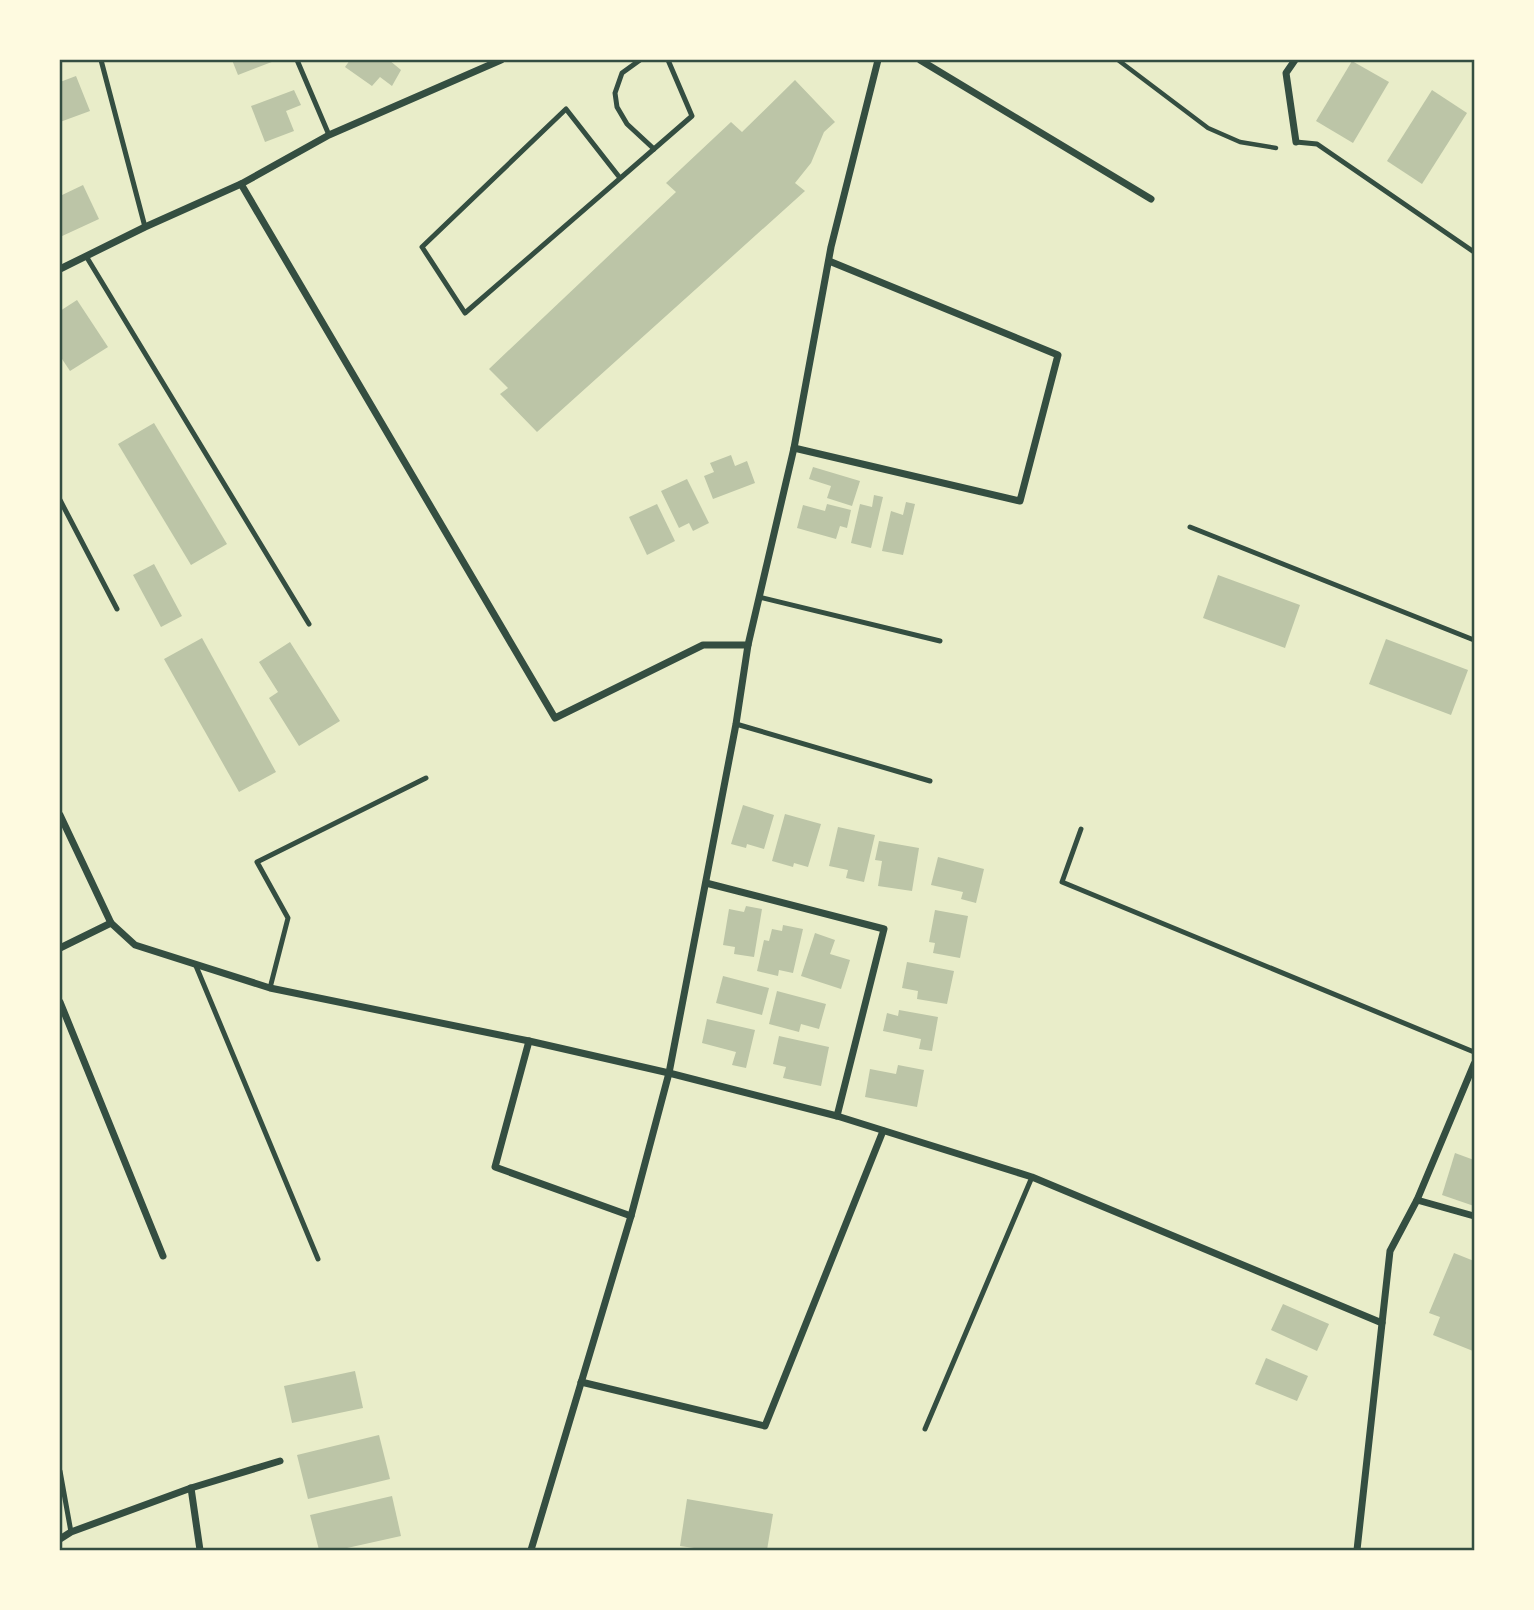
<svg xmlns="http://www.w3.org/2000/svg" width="1534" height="1610" font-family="Inter,sans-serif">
<rect width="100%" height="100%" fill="#e9edc9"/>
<g fill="#bcc5a7">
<path d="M 232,60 L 277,60 L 238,75 Z"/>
<path d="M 350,60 L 389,60 L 401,70 L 392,86 L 380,77 L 372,86 L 345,67 Z"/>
<path d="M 1352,61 L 1389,82 L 1353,143 L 1316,121 Z"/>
<path d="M 76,76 L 90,111 L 60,122 L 60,82 Z"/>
<path d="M 795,80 L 835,122 L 824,132 L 811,163 L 795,183 L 805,191 L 537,432 L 500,394 L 508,388 L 489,369 L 676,192 L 666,183 L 731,122 L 742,132 Z"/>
<path d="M 294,90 L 301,105 L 286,111 L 294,131 L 265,142 L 251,106 Z"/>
<path d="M 1432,90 L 1467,113 L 1422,184 L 1387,161 Z"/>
<path d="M 83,185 L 99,219 L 60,237 L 60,196 Z"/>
<path d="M 77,300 L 108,347 L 70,371 L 60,356 L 60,311 Z"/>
<path d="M 154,423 L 227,544 L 191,565 L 118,444 Z"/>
<path d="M 731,455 L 735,466 L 747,461 L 755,483 L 713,499 L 704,476 L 714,472 L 710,463 Z"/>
<path d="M 813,467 L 860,481 L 852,506 L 827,498 L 831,486 L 809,479 Z"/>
<path d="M 687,479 L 709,523 L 693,531 L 689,523 L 679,528 L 661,491 Z"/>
<path d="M 874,495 L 883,497 L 871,548 L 851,543 L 860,504 L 872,507 Z"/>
<path d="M 906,502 L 915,504 L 903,555 L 882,551 L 891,511 L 903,515 Z"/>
<path d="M 657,504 L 675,541 L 647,555 L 629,517 Z"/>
<path d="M 827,504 L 851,510 L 847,528 L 840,526 L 836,539 L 797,528 L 803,505 L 825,511 Z"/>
<path d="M 154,564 L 182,616 L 161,627 L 133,575 Z"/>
<path d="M 1218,575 L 1300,605 L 1285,648 L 1203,618 Z"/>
<path d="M 202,638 L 276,772 L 239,792 L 164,659 Z"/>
<path d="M 1386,639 L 1468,670 L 1451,715 L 1369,684 Z"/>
<path d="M 290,642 L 340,721 L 299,746 L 269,698 L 278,692 L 259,662 Z"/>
<path d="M 743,805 L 774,815 L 764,849 L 747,844 L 746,848 L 731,844 Z"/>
<path d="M 785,814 L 821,824 L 808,867 L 794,863 L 793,867 L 772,861 Z"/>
<path d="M 838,827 L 875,835 L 864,882 L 846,878 L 848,870 L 829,866 Z"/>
<path d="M 879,841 L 919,848 L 912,891 L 878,886 L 882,861 L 875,860 Z"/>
<path d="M 938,857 L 984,869 L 976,903 L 961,899 L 963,892 L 931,885 Z"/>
<path d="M 746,906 L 762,909 L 754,957 L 734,954 L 735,947 L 723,945 L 729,909 L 744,912 Z"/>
<path d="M 935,910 L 968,916 L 960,958 L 933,953 L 935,943 L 929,942 Z"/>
<path d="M 783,925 L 803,929 L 793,973 L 779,970 L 778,976 L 757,971 L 764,940 L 769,941 L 772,929 L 782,931 Z"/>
<path d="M 815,933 L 835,940 L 830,954 L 850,960 L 841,989 L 801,976 Z"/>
<path d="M 907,962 L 954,971 L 947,1004 L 917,999 L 918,991 L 902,988 Z"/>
<path d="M 723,976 L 769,988 L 762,1015 L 716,1003 Z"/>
<path d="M 777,991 L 826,1004 L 819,1029 L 801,1024 L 799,1032 L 769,1024 Z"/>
<path d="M 899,1010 L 938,1017 L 932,1051 L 919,1049 L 921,1039 L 883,1031 L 887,1013 L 898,1016 Z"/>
<path d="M 707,1019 L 755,1030 L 746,1068 L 732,1065 L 736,1052 L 702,1043 Z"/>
<path d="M 779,1036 L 829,1047 L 821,1086 L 783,1078 L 786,1067 L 773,1064 Z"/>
<path d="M 898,1065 L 924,1070 L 917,1107 L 865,1097 L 870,1069 L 896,1074 Z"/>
<path d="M 1455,1153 L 1474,1160 L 1474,1206 L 1442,1195 Z"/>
<path d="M 1454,1253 L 1474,1261 L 1474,1347 L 1473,1351 L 1433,1335 L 1440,1317 L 1429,1313 Z"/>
<path d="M 1283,1304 L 1329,1324 L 1317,1351 L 1271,1330 Z"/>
<path d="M 1266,1358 L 1308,1376 L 1297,1401 L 1255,1384 Z"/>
<path d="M 355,1371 L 363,1408 L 292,1423 L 284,1386 Z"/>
<path d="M 379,1435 L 390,1479 L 308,1499 L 297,1455 Z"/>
<path d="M 392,1496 L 401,1536 L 338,1550 L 319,1550 L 310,1515 Z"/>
<path d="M 687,1499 L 773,1514 L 767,1550 L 708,1550 L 680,1546 Z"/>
</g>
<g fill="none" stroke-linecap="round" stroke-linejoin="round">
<path stroke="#344e41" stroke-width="4.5" d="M 1118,60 L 1208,128 L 1240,142 L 1276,148"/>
<g stroke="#344e41" stroke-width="5">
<path d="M 101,60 L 145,227"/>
<path d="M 297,60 L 329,135"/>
<path d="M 640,60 L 622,73 L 615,93 L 617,107 L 627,124 L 654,149"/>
<path d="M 1296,142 L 1317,144 L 1474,252"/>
<path d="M 620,178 L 566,109 L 422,247 L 465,313 L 692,116 L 668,60"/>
<path d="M 86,256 L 309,624"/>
<path d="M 60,500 L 117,609"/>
<path d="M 1190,527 L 1474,640"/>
<path d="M 759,597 L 940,641"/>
<path d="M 736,724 L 930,781"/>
<path d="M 1081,829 L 1062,882 L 1474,1052"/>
<path d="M 196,966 L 318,1259"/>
<path d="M 270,988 L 288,918 L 257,862 L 426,778"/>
<path d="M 925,1429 L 1032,1177"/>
<path d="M 60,1471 L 71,1532"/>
</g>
<g stroke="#344e41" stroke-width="7">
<path d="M 920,60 L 1151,199"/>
<path d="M 1295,60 L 1286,73 L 1296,142"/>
<path d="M 241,184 L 555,718 L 703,645 L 748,645 L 794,448 L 831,247 L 878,60"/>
<path d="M 60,269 L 145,227 L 241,184 L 329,135 L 501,60"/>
<path d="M 794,448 L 1020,501 L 1058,355 L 829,261"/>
<path d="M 60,815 L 111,923 L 135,945 L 270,988 L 529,1041 L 669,1073 L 837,1116 L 1032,1177 L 1382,1323"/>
<path d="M 706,883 L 884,929 L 837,1116"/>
<path d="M 60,948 L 111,923"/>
<path d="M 60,1002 L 163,1256"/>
<path d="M 529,1041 L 495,1167 L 631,1216"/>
<path d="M 1417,1200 L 1474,1216"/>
<path d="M 581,1382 L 765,1426 L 883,1131"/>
<path d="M 191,1488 L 200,1550"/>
<path d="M 60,1539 L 71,1532 L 191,1488 L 280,1461"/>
<path d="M 531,1550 L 631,1216 L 669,1073 L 736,724 L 748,645"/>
<path d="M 1357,1550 L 1390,1251 L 1417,1200 L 1474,1064"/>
</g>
</g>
<rect width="1534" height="1610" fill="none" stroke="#fefae0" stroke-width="122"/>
<rect x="61" y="61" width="1412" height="1488" fill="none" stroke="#344e41" stroke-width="2.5"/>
</svg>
